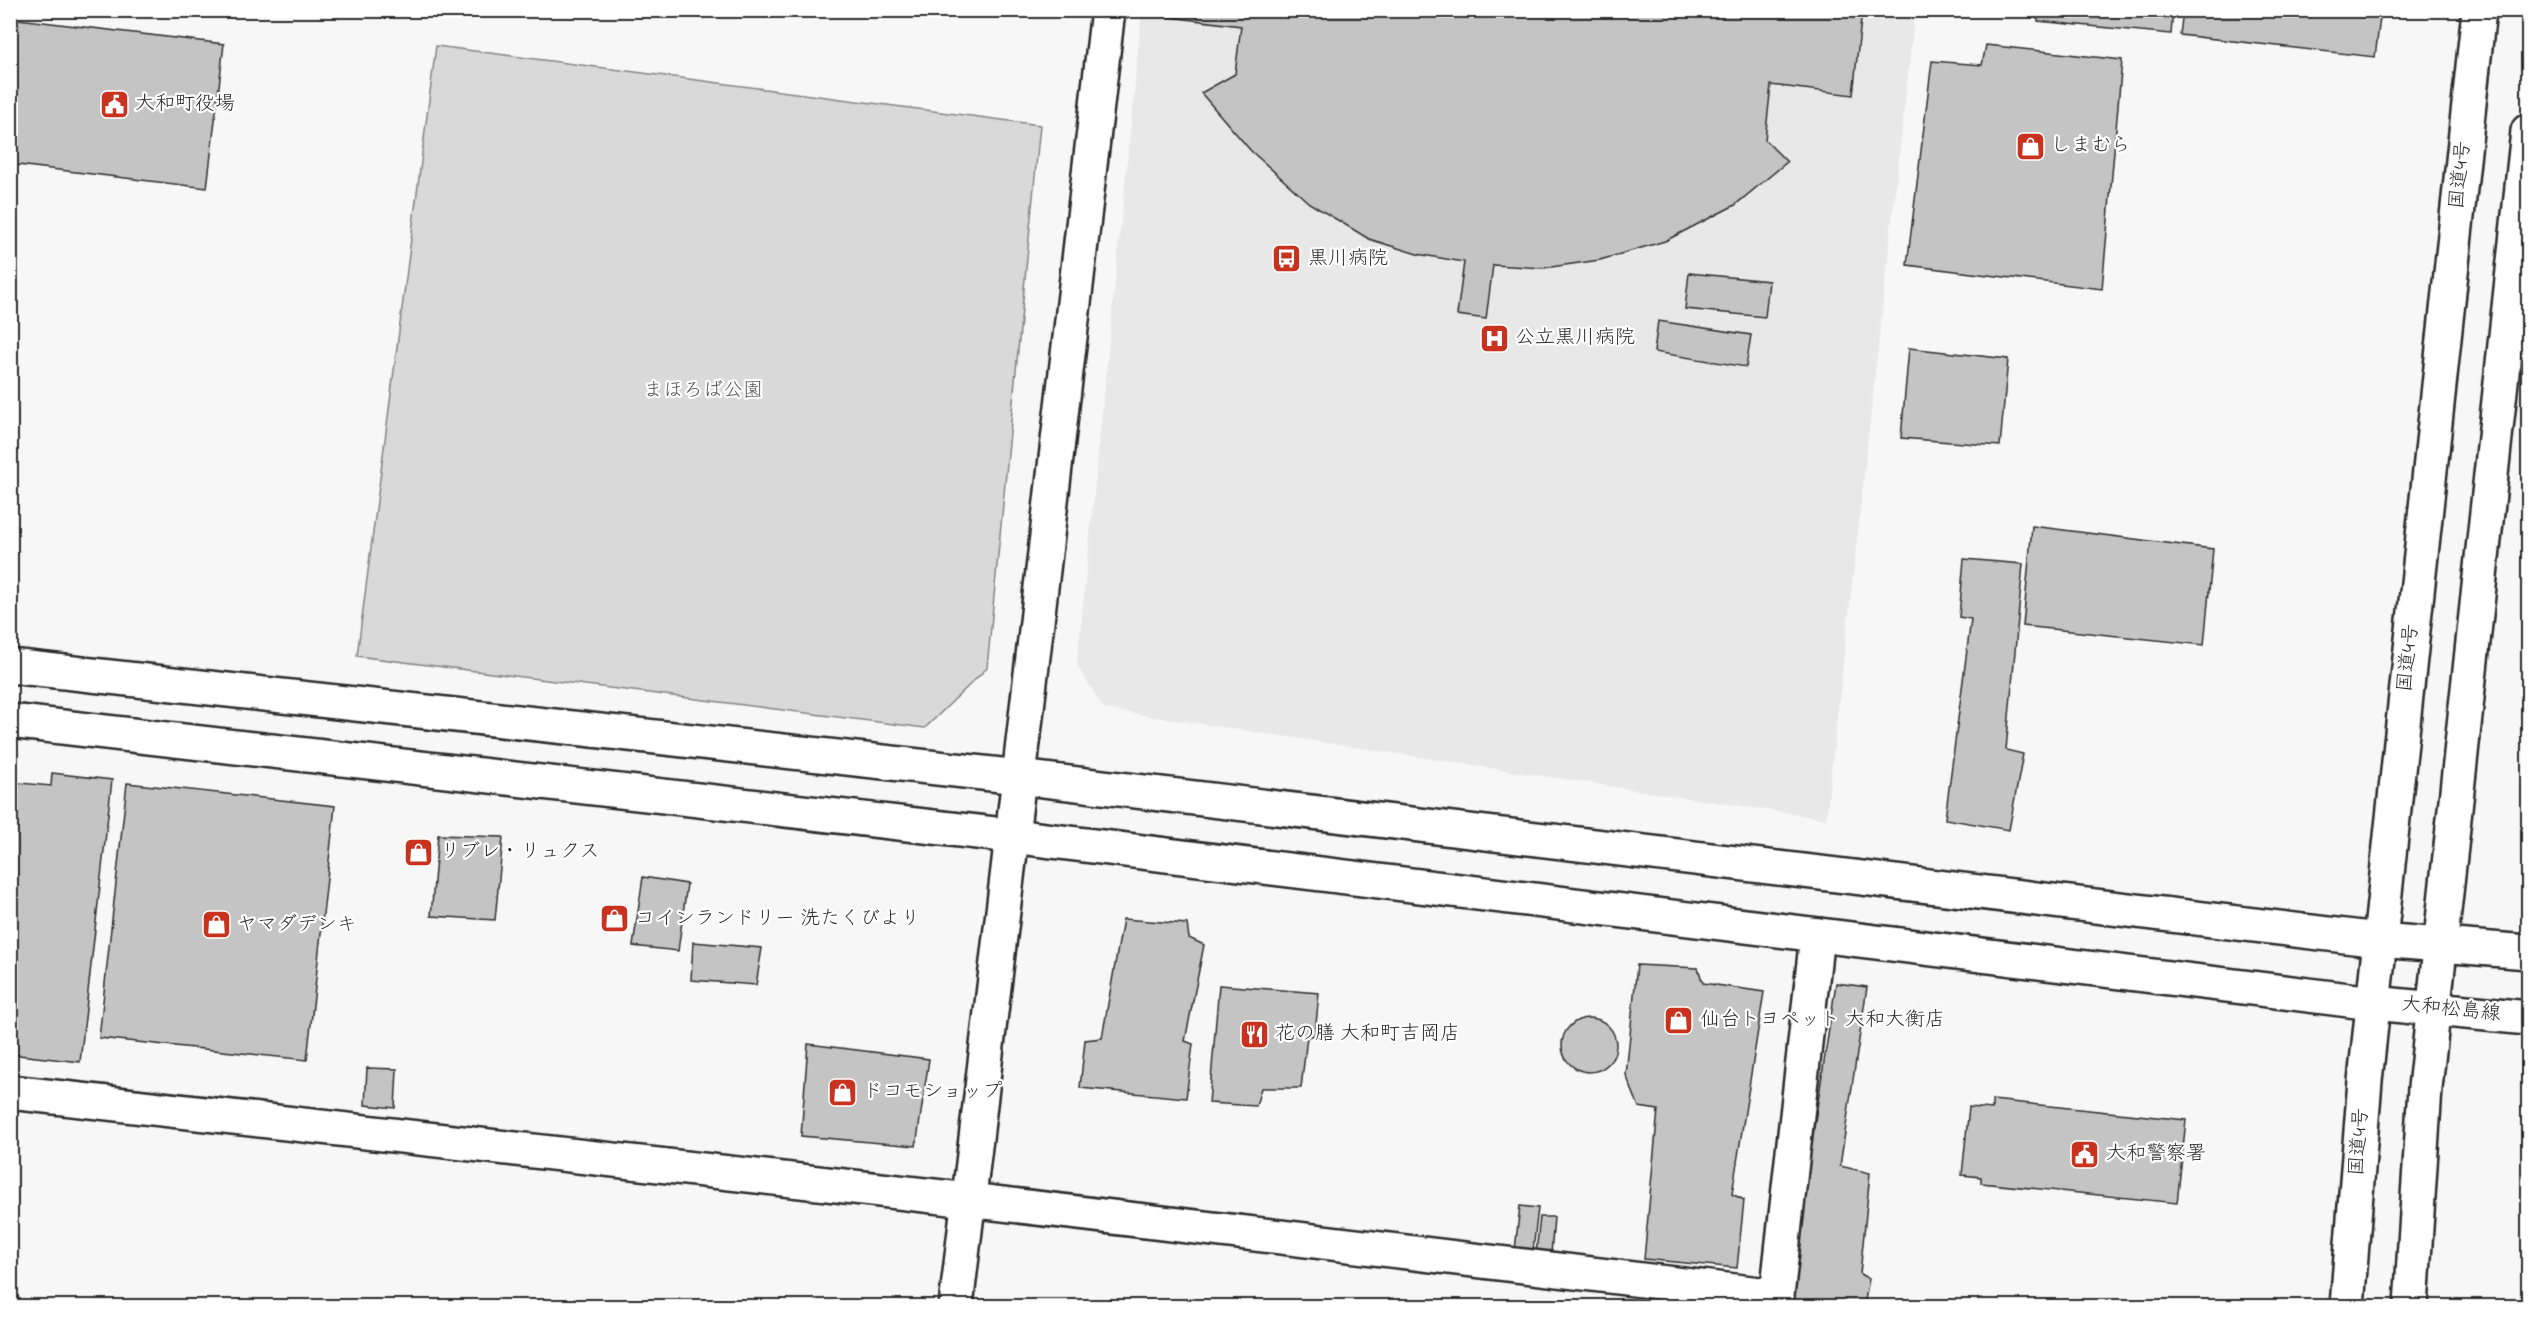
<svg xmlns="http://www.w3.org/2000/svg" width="2539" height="1317" font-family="'Indie Flower','Klee One',sans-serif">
<rect width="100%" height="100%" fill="#f7f7f7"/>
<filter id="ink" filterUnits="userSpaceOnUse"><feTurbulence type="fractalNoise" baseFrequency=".0167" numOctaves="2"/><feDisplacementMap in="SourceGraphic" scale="12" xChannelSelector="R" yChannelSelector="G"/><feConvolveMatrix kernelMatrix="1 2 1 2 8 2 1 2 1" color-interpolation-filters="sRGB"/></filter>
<g filter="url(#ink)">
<path fill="#e8e8e8" d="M 1142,11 L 1915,11 L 1826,819 L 1104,709 L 1077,665 Z"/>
<path fill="#d9d9d9" stroke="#828282" stroke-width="1.5" d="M 436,46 L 1040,125 L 987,668 L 925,728 L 357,656 Z"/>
<g fill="#c4c4c4" stroke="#2b2b2b" stroke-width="1.5">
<path d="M 1154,10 L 1862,10 L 1853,95 L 1771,85 L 1765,140 L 1787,162 L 1735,205 L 1665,241 L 1600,260 L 1544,268 L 1493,265 L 1486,319 L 1457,315 L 1464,262 L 1417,254 L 1369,239 L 1309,203 L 1251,151 L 1201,93 L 1235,74 L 1241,26 L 1154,15 Z"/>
<path d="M 2039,10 L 2173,10 L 2171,34 L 2038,21 Z"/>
<path d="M 2183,10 L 2381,10 L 2375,57 L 2180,35 Z"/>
<path d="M 10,18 L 224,44 L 207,188 L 10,164 Z"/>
<path d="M 1986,45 L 2122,60 L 2102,289 L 1907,265 L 1932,61 L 1982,65 Z"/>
<path d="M 1689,273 L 1769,281 L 1765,317 L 1685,309 Z"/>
<path d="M 1658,321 L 1751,335 L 1746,367 L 1654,352 Z"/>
<path d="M 1909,348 L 2008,359 L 2000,446 L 1901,438 Z"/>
<path d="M 2032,526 L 2213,549 L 2204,645 L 2023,626 Z"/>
<path d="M 1964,559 L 2023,564 L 2006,750 L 2023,754 L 2009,830 L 1945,819 L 1971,619 L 1959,617 Z"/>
<path d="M 52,773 L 112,780 L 80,1062 L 10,1054 L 10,782 L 51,786 Z"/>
<path d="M 127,783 L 335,806 L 307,1060 L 99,1038 Z"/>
<path d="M 438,835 L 503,837 L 495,920 L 431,916 Z"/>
<path d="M 643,877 L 687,884 L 678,951 L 633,946 Z"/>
<path d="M 1123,919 L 1187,924 L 1189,938 L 1204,945 L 1185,1041 L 1193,1044 L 1186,1098 L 1080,1088 L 1085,1040 L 1102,1038 Z"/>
<path d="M 693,942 L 762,948 L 756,985 L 691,980 Z"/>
<path d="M 1637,965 L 1698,968 L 1703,983 L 1764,992 L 1732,1194 L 1744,1200 L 1737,1268 L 1644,1259 L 1658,1110 L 1639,1107 L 1626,1075 Z"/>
<path d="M 1836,983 L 1867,987 L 1840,1166 L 1870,1173 L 1860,1274 L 1869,1279 L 1864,1306 L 1787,1306 Z"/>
<path d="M 1219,985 L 1319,993 L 1315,1035 L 1307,1037 L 1301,1088 L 1261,1088 L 1256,1106 L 1209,1103 Z"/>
<circle cx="1589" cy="1045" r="27"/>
<path d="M 808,1044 L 929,1059 L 916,1146 L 801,1136 Z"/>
<path d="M 367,1068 L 397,1069 L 395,1108 L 365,1105 Z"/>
<path d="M 1992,1100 L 2186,1120 L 2177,1203 L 1981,1183 L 1981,1177 L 1962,1175 L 1969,1107 L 1992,1109 Z"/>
<path d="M 1520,1206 L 1538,1208 L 1533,1250 L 1515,1250 Z"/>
<path d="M 1540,1217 L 1554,1217 L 1551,1254 L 1536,1253 Z"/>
<path d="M 1891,1303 L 1932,1305 L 1932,1306 L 1890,1306 Z"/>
</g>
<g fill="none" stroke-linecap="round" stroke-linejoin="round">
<defs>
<g id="minor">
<path d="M 10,1092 L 969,1200 L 1777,1296 L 1817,935"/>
<path d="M 956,1306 L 1019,777"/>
</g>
<g id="tertiary">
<path d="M 10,666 L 1019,777 L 2379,940"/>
<path d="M 10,721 L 1012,836 L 2373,1003"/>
<path d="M 1019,777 L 1108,10"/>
</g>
<g id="primary">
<path d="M 2379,940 L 2528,952"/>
<path d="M 2373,1003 L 2528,1018"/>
</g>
<g id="trunk">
<path d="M 2347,1306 L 2365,1081 L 2479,10"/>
<path d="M 2411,1306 L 2425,1088 L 2528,131"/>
</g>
</defs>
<use href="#minor" stroke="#2b2b2b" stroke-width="38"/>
<use href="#tertiary" stroke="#2b2b2b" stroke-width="38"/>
<use href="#primary" stroke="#2b2b2b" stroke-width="38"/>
<use href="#trunk" stroke="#2b2b2b" stroke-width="38"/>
<use href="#minor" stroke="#fff" stroke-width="33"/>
<use href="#tertiary" stroke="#fff" stroke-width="33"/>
<use href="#primary" stroke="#fff" stroke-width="33"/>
<use href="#trunk" stroke="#fff" stroke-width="33"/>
</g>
</g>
<defs>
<symbol id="civic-square" viewBox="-11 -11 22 22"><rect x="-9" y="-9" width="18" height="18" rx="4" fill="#c8321e" stroke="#fff"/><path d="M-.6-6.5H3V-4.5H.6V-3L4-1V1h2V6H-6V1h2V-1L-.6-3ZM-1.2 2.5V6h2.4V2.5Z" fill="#fff"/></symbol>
<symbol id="shop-square" viewBox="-11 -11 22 22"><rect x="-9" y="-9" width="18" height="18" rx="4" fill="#c8321e" stroke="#fff"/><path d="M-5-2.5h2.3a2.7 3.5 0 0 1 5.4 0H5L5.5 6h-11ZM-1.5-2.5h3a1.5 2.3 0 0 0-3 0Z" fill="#fff"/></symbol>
<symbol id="bus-square" viewBox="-11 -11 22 22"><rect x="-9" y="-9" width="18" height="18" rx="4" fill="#c8321e" stroke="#fff"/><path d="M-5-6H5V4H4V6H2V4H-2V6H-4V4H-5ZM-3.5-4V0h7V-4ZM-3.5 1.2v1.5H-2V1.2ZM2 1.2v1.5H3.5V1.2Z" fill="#fff"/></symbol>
<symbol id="hospital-square" viewBox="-11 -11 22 22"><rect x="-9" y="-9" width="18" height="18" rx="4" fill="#c8321e" stroke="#fff"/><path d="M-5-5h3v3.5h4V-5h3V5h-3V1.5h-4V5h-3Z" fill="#fff"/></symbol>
<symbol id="restaurant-square" viewBox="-11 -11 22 22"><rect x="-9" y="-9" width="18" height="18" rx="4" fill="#c8321e" stroke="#fff"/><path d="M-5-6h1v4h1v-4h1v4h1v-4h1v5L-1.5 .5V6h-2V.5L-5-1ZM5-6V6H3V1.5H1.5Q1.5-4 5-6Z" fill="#fff"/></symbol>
</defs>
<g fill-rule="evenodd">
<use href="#civic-square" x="98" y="88" width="33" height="33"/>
<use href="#shop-square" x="2014" y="130" width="33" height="33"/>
<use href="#bus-square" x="1270" y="242" width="33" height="33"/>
<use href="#hospital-square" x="1478" y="322" width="33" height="33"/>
<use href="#shop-square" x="402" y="836" width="33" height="33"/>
<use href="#shop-square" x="598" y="902" width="33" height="33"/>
<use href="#shop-square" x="200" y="908" width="33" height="33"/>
<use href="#shop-square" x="1662" y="1004" width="33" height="33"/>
<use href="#restaurant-square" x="1238" y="1018" width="33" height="33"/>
<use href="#shop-square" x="826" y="1076" width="33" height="33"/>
<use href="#civic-square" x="2068" y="1138" width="33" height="33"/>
</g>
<g text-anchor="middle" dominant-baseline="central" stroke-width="4.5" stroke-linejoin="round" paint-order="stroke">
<g font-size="20" fill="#2b2b2b" stroke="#fff" text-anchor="start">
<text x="135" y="104">大和町役場</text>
<text x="2051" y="146">しまむら</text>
<text x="1308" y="259">黒川病院</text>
<text x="1515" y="338">公立黒川病院</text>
<text x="440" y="852">リブレ・リュクス</text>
<text x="635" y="919">コインランドリー 洗たくびより</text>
<text x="237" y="925">ヤマダデンキ</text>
<text x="1700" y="1020">仙台トヨペット 大和大衡店</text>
<text x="1275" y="1034">花の膳 大和町吉岡店</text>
<text x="863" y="1092">ドコモショップ</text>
<text x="2106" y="1154">大和警察署</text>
</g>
<g font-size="20" fill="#2b2b2b" stroke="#fff">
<text transform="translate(2461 175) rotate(-84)">国道4号</text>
<text transform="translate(2409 658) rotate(-84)">国道4号</text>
<text transform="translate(2451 1010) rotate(6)">大和松島線</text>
<text transform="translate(2360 1142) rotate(-86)">国道4号</text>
</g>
<g font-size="20" fill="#565656" stroke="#fff">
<text x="703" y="391">まほろば公園</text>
</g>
</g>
<rect width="2539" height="1317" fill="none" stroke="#fff" stroke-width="36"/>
<rect x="18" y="18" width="2503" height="1281" fill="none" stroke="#2b2b2b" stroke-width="2" filter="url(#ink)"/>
</svg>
